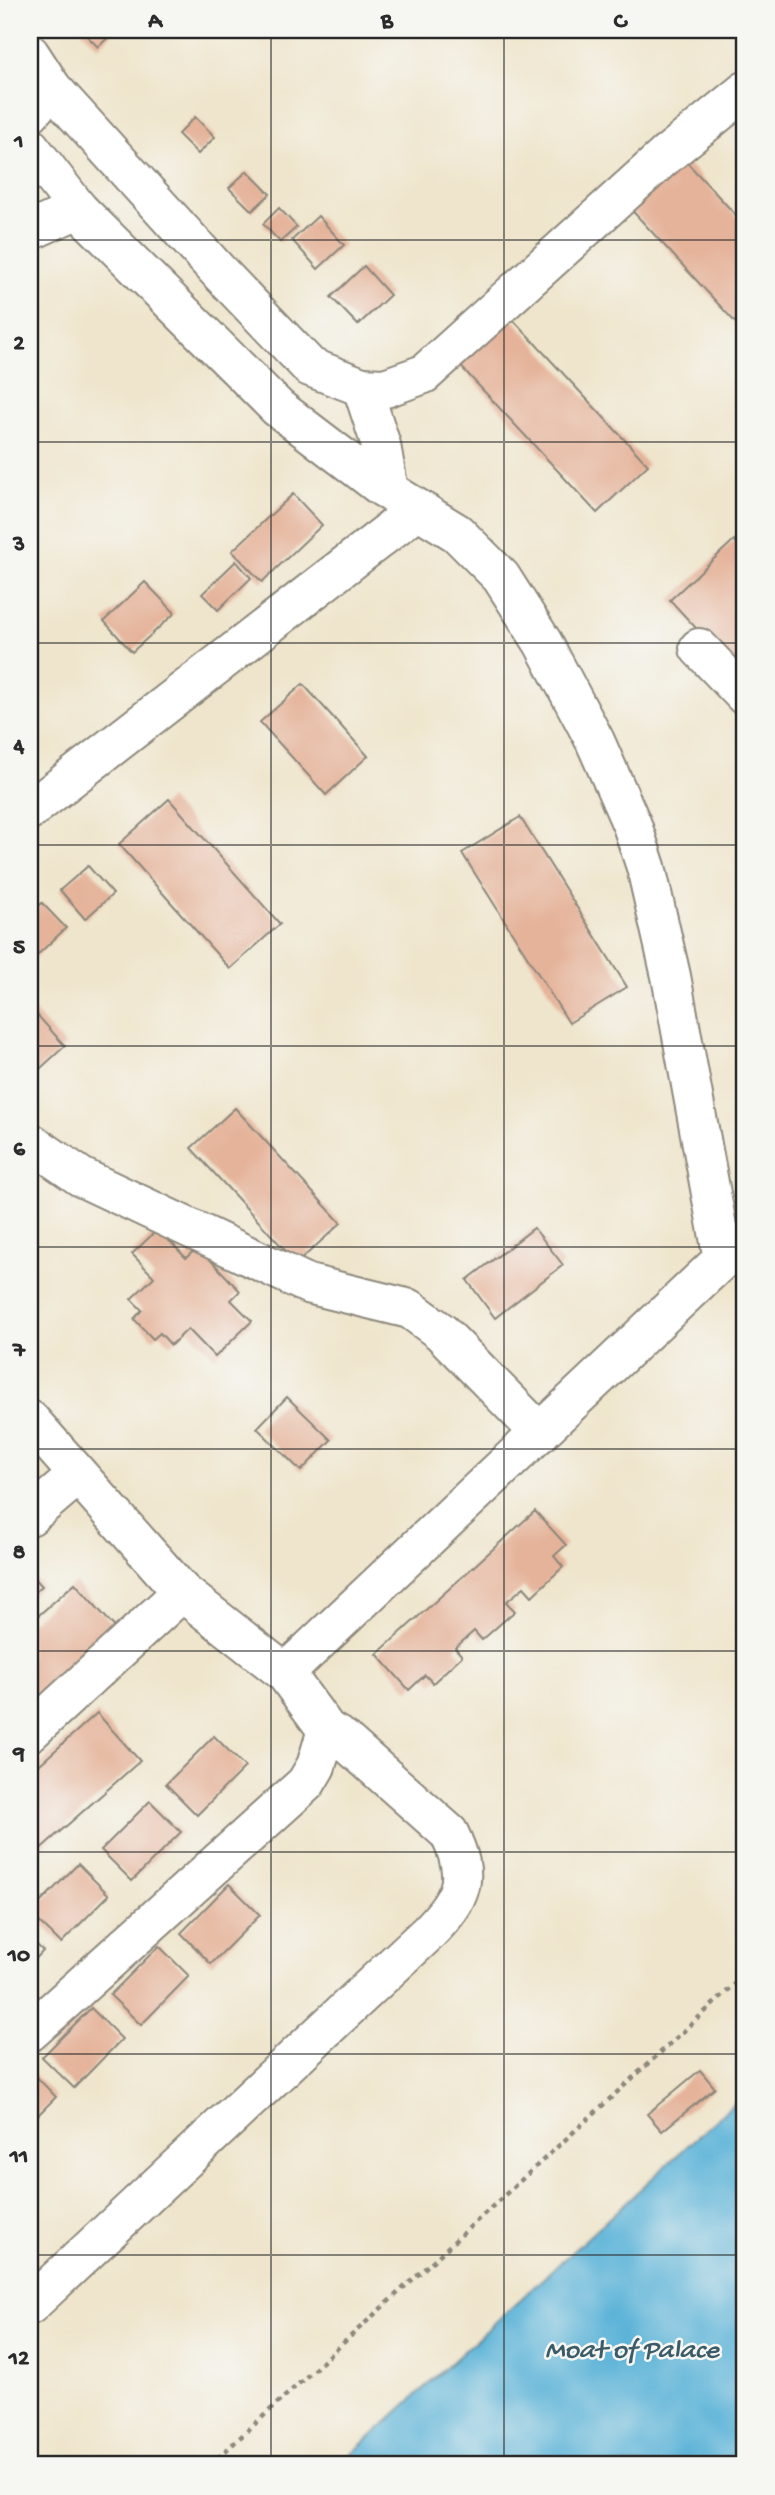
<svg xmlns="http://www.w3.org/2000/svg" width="775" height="2495" font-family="'Gochi Hand',sans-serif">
<rect width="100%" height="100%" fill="#f6f6f2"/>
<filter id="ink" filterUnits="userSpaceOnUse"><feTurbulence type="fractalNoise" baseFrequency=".0143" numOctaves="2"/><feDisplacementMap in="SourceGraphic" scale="14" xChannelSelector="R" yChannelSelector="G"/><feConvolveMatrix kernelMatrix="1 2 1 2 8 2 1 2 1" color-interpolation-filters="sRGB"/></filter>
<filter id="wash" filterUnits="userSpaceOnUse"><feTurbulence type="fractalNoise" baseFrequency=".00686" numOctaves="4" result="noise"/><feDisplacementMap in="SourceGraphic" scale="28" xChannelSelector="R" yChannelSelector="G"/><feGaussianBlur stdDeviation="1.57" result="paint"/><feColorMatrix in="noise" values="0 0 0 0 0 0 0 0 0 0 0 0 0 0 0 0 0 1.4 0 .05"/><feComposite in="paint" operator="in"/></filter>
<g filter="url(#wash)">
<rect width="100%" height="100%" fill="#efe5cc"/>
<path fill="#5bb3d8" stroke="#436f82" stroke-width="2" d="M 745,2093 L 745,2465 L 340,2465 Z"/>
<g id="blocks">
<g fill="#e5b39a">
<path d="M 81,30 L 116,30 L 98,47 Z"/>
<path d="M 195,117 L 215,137 L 198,154 L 178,134 Z"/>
<path d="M 681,156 L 745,225 L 745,333 L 627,205 Z"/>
<path d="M 247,171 L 270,194 L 252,211 L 229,188 Z"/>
<path d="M 279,208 L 297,227 L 280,242 L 263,224 Z"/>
<path d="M 318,216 L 344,245 L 318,269 L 292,240 Z"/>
<path d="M 364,266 L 390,295 L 358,325 L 331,297 Z"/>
<path d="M 505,311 L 648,465 L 597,513 L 454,359 Z"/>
<path d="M 293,494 L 322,525 L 262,582 L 232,551 Z"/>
<path d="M 734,540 L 745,553 L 745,681 L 670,600 Z"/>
<path d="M 236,561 L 251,578 L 218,610 L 202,594 Z"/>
<path d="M 145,582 L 175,613 L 132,652 L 104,621 Z"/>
<path d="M 303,684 L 368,756 L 326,795 L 260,722 Z"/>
<path d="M 169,799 L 280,924 L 230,969 L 119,844 Z"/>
<path d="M 520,817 L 627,987 L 569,1023 L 462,853 Z"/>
<path d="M 88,866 L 113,894 L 85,919 L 60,890 Z"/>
<path d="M 42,903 L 66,928 L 30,962 L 30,914 Z"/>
<path d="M 30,1007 L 65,1046 L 30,1078 Z"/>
<path d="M 235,1108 L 341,1223 L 297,1263 L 191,1148 Z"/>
<path d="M 534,1228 L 563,1265 L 495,1318 L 467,1280 Z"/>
<path d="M 158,1229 L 186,1258 L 198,1247 L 240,1291 L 231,1300 L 252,1321 L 215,1357 L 188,1329 L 171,1345 L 160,1333 L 153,1339 L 134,1319 L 142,1310 L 131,1299 L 154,1277 L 132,1254 Z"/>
<path d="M 287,1397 L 331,1440 L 301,1471 L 257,1428 Z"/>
<path d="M 535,1511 L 566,1545 L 554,1556 L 563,1567 L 532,1596 L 524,1587 L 506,1602 L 515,1611 L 482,1640 L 474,1631 L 455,1648 L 462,1656 L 433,1683 L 425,1675 L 409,1690 L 377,1654 Z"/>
<path d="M 30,1573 L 42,1586 L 30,1597 Z"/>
<path d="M 75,1583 L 119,1632 L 30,1712 L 30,1623 Z"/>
<path d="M 97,1713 L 140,1761 L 30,1858 L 30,1773 Z"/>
<path d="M 214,1736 L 245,1767 L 197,1815 L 166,1784 Z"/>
<path d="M 150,1801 L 181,1832 L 132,1881 L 101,1850 Z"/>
<path d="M 78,1864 L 109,1895 L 61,1943 L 30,1913 Z"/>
<path d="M 229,1884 L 260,1915 L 211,1964 L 181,1933 Z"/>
<path d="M 30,1938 L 43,1951 L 30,1965 Z"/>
<path d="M 159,1946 L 189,1976 L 141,2025 L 110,1995 Z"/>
<path d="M 91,2008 L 122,2039 L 74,2088 L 42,2057 Z"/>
<path d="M 30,2070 L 56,2097 L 30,2123 Z"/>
<path d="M 700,2070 L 715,2088 L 662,2131 L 647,2114 Z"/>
</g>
</g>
</g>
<g filter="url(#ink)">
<use href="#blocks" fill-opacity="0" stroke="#8d887c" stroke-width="2"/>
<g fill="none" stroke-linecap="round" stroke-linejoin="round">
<defs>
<g id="minor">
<path d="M 30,54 L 52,88 L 30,113"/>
<path d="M 52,88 L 219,272 L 310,367 L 362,387 L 385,388 L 424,374 L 665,156 L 745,91"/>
<path d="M 30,147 L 78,209 L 278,408 L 379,485 L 457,533 L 501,577 L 543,643 L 595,741 L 632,825 L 646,867 L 671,976 L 723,1259"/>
<path d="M 30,231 L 78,209"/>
<path d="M 362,387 L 381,445 L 389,491"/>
<path d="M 699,648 L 745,696"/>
<path d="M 30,810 L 418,509"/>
<path d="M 30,1142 L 81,1177 L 308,1284 L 410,1309 L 441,1332 L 540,1433"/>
<path d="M 30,1420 L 182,1592 L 285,1673 L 327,1730 L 316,1766 L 306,1783 L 30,2032"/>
<path d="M 30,1516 L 78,1475"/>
<path d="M 285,1673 L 741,1242"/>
<path d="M 30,1732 L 182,1592"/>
<path d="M 30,2305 L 429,1932 C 463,1897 471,1878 449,1833 L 343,1739 L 327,1730"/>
</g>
</defs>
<use href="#minor" stroke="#8d887c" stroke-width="42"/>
<path stroke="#8d887c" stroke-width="4.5" stroke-dasharray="5 5" stroke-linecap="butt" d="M 210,2465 L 745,1975"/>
<use href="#minor" stroke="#fff" stroke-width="38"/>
</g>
</g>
<path fill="none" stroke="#2b2b2b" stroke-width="2" stroke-opacity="0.55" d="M 271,30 L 271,2465M 504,30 L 504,2465M 30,240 L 745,240M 30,442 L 745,442M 30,643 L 745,643M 30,845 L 745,845M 30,1046 L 745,1046M 30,1247 L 745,1247M 30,1449 L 745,1449M 30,1651 L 745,1651M 30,1852 L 745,1852M 30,2054 L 745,2054M 30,2255 L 745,2255"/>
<g text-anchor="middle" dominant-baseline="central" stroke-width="5" stroke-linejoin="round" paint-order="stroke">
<g font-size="28" font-style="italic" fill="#3c5b68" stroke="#f6f6f2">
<text x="632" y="2351">Moat of Palace</text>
</g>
</g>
<rect width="775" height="2495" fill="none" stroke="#f6f6f2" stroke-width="77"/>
<rect x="38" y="38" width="698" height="2418" fill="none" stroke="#2b2b2b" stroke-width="2.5"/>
<g font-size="23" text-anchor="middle" font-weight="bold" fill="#2b2b2b">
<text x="155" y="27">A</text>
<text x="387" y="27">B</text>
<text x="620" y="27">C</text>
<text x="19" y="147">1</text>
<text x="19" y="349">2</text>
<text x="19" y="550">3</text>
<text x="19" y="752">4</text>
<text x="19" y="953">5</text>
<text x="19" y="1155">6</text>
<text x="19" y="1356">7</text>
<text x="19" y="1558">8</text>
<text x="19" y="1759">9</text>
<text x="19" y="1961">10</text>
<text x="19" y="2162">11</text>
<text x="19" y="2364">12</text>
</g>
</svg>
